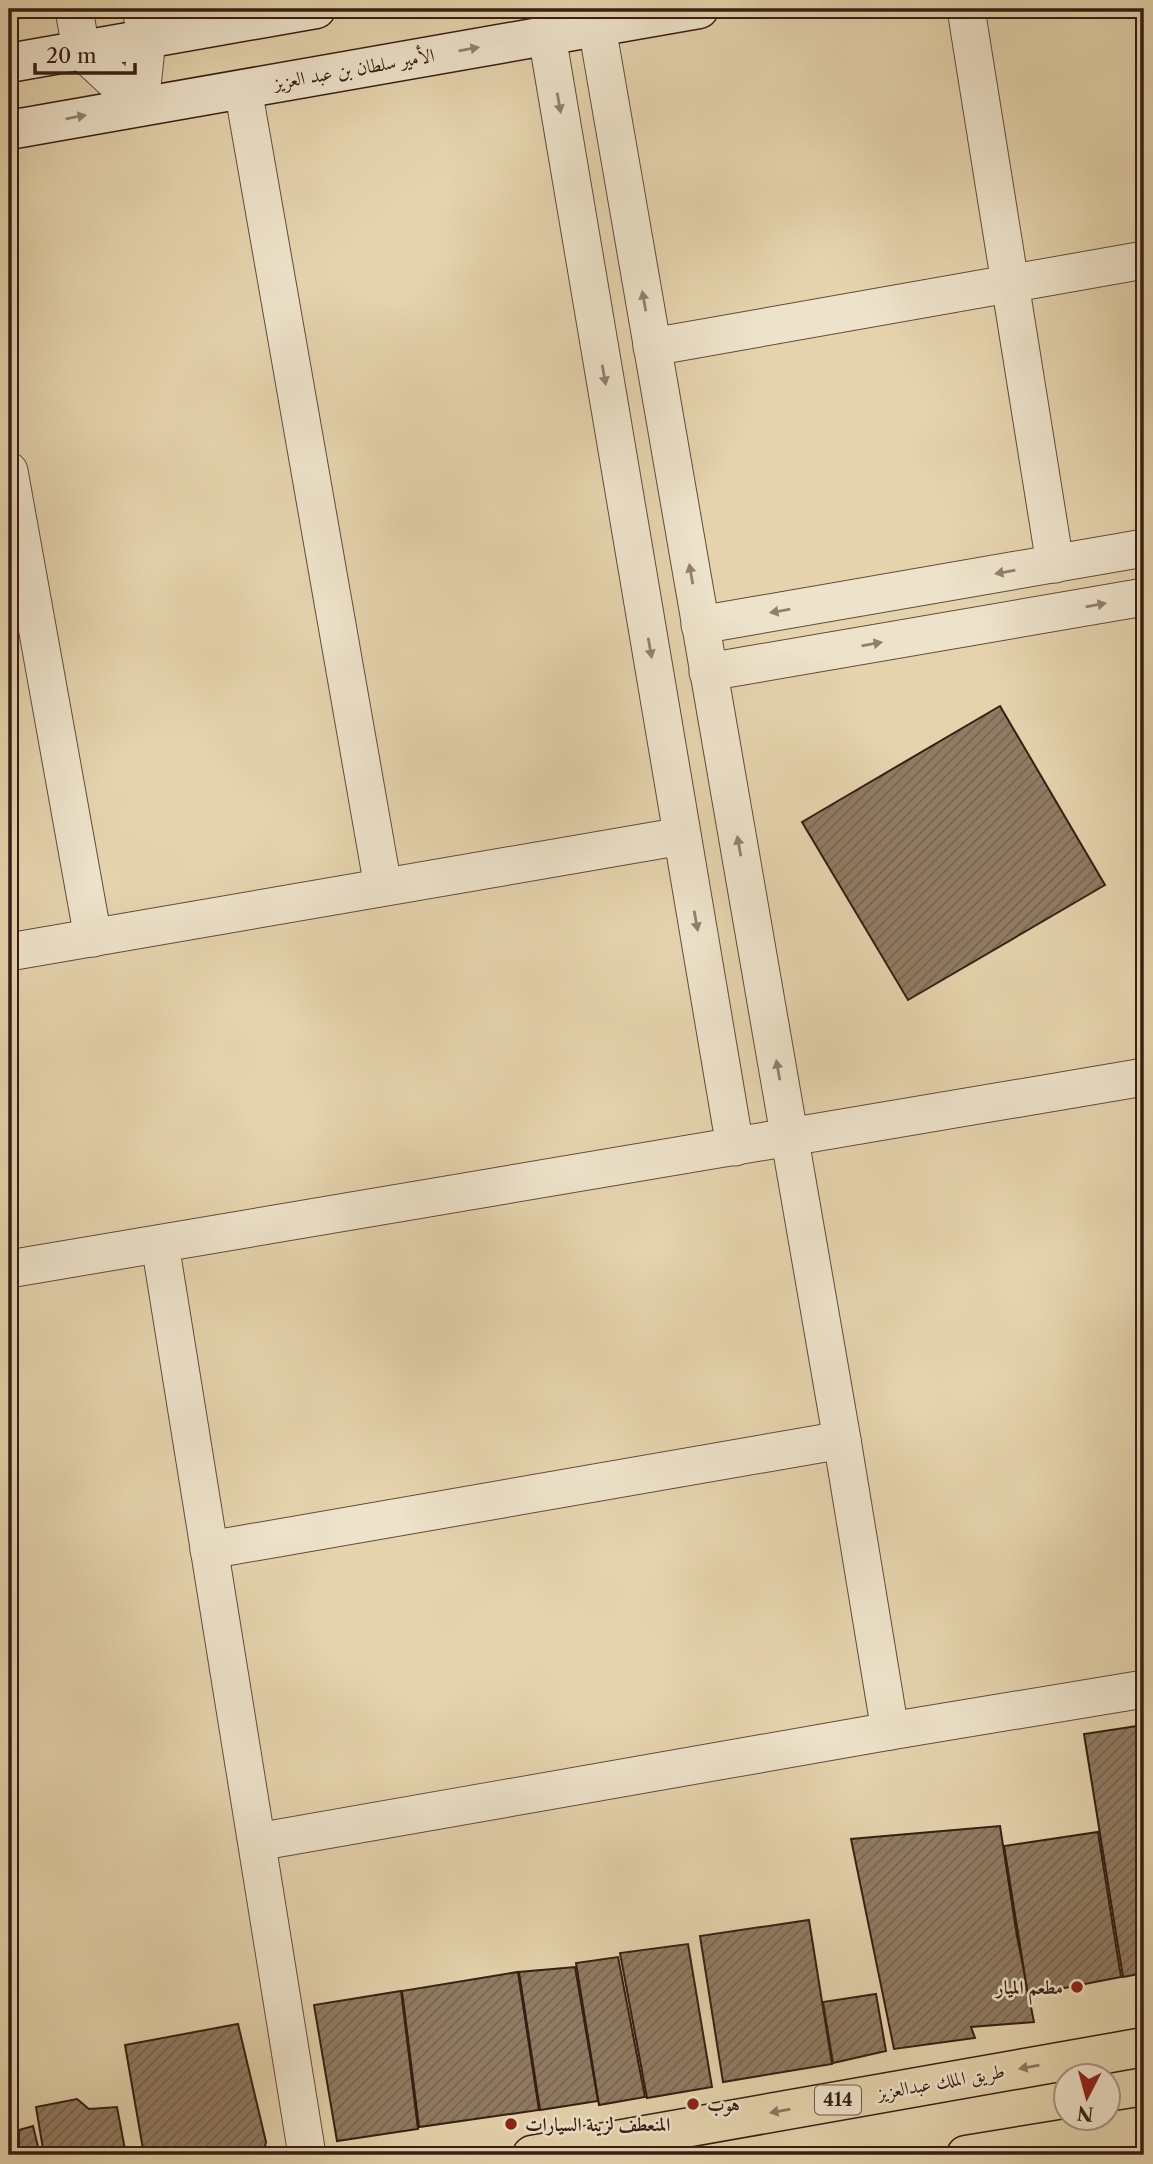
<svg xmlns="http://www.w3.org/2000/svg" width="1153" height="2164" font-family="'Libre Caslon Text',Amiri,serif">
<defs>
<pattern id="building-hatch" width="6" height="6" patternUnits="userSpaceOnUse" patternTransform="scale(1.75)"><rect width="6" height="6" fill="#907c63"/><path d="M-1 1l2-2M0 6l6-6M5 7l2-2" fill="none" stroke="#766550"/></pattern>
</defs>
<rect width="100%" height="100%" fill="#e4d3ad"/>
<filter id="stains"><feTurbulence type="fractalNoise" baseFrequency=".00286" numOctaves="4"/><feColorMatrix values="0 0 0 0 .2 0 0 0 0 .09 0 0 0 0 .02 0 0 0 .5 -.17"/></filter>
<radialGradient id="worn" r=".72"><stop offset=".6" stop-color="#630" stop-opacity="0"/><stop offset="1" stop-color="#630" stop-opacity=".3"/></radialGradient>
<g fill="url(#building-hatch)" stroke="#361e13" stroke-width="2">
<path d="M 1000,706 L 1105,885 L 908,1000 L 802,822 Z"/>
<path d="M 1144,1725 L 1144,1973 L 1123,1977 L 1084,1734 Z"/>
<path d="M 1000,1826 L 1017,1936 L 1034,2022 L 971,2027 L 975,2038 L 894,2049 L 851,1839 Z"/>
<path d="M 1098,1832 L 1121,1977 L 1028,1995 L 1004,1846 Z"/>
<path d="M 809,1920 L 832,2064 L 723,2082 L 700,1936 Z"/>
<path d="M 688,1944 L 712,2087 L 647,2098 L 620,1953 Z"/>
<path d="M 618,1957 L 645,2097 L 599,2105 L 576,1963 Z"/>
<path d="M 575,1967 L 598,2101 L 540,2110 L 519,1972 Z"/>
<path d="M 518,1972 L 539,2110 L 419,2127 L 402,1991 Z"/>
<path d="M 401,1991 L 418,2129 L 337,2141 L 314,2005 Z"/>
<path d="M 876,1994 L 886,2051 L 833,2063 L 823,2002 Z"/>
<path d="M 238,2024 L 266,2142 L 263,2155 L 144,2155 L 125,2045 Z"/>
<path d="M 77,2099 L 89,2109 L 117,2107 L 126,2155 L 44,2155 L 36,2107 Z"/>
<path d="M 33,2126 L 40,2155 L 19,2155 L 19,2130 Z"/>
</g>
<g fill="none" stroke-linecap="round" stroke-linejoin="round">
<defs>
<g id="street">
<path d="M 74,9 L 81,50 L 140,105"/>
<path d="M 966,9 L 1055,564"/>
<path d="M 547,36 L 735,1147"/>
<path d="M 243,89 L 383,887"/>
<path d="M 140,105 L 147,39 L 141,9"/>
<path d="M 652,347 L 1144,260"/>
<path d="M 9,471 L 93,938"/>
<path d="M 700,625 L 1144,548"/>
<path d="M 708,672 L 1144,597"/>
<path d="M 9,952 L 682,836"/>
<path d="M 160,1244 L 307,2155"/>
<path d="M 9,1269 L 1144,1077"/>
<path d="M 209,1550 L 842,1440"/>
<path d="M 890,1731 L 1144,1689"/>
<path d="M 257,1842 L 890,1731 L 842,1440 L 597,27"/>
</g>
<g id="secondary">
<path d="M 9,63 L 316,9"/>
<path d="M 9,130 L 699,9"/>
</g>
<g id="highway">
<path d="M 532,2155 L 1144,2047"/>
<path d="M 966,2155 L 1144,2126"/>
</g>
</defs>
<use href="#street" stroke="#624b3a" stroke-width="39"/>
<use href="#secondary" stroke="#361e13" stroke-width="41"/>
<use href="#highway" stroke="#361e13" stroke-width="41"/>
<use href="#street" stroke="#ede2ca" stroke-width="37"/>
<use href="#secondary" stroke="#ede2ca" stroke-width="38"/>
<use href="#highway" stroke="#e4d3ad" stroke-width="38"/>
</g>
<defs><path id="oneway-solid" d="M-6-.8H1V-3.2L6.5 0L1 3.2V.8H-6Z" transform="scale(1.75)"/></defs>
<g fill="#92806e">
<use href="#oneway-solid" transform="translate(469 49) rotate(-10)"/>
<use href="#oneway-solid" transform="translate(559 103) rotate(80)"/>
<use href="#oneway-solid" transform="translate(76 117) rotate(-10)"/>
<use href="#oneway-solid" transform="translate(644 301) rotate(-100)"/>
<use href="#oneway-solid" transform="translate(604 375) rotate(80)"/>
<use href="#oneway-solid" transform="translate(1005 572) rotate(170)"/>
<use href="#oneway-solid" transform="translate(691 574) rotate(-100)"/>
<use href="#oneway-solid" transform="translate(1096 605) rotate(-10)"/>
<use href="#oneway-solid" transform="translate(780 611) rotate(170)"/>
<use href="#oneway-solid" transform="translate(872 644) rotate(-10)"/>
<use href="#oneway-solid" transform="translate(650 648) rotate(80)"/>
<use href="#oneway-solid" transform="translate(739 846) rotate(-100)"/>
<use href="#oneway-solid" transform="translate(696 921) rotate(80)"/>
<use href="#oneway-solid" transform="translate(778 1070) rotate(-100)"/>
</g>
<g fill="#8d7860">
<use href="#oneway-solid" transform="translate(1029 2067) rotate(170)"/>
<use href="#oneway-solid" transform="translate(780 2111) rotate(170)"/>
</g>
<g fill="#8f2418" stroke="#ede2ca" stroke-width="2.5">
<circle cx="1077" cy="1987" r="7"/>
<circle cx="693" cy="2104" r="7"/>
<circle cx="511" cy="2124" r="7"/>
</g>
<g text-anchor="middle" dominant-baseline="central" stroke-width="5" stroke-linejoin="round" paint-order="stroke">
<rect fill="#ede2ca" stroke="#6d594a" stroke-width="2" x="815" y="2085.5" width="46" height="29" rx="5"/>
<g font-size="18" font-weight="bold" fill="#361e13">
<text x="838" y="2100">414</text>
</g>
<g font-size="19" fill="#361e13" stroke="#ede2ca">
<text transform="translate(354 69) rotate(-10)">الأمير سلطان بن عبد العزيز</text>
<text transform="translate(941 2082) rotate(-10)">طريق الملك عبدالعزيز</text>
</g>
<g font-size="19" font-weight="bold" fill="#361e13" stroke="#ede2ca" text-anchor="start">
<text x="1063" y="1987" text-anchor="end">مطعم الميار</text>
<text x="707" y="2104">هوب</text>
<text x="525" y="2124">المنعطف لزينة السيارات</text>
</g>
</g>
<rect width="1153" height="2164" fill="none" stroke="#e4d3ad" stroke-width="35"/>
<rect x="10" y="10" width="1132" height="2143" fill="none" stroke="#361e13" stroke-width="3.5"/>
<rect x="18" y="18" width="1118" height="2129" fill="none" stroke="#361e13" stroke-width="2"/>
<g transform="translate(1087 2097) rotate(186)"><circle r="33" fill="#ede2ca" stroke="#a49481" stroke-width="2"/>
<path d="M0-5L12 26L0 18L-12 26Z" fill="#8f2418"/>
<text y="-10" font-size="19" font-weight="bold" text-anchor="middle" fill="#361e13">N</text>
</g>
<path d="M35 63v10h100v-10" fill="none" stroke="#361e13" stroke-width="3.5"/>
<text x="46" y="63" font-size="21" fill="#361e13" stroke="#ede2ca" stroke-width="5" paint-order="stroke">20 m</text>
<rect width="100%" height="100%" filter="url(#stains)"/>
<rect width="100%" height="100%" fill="url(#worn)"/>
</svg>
